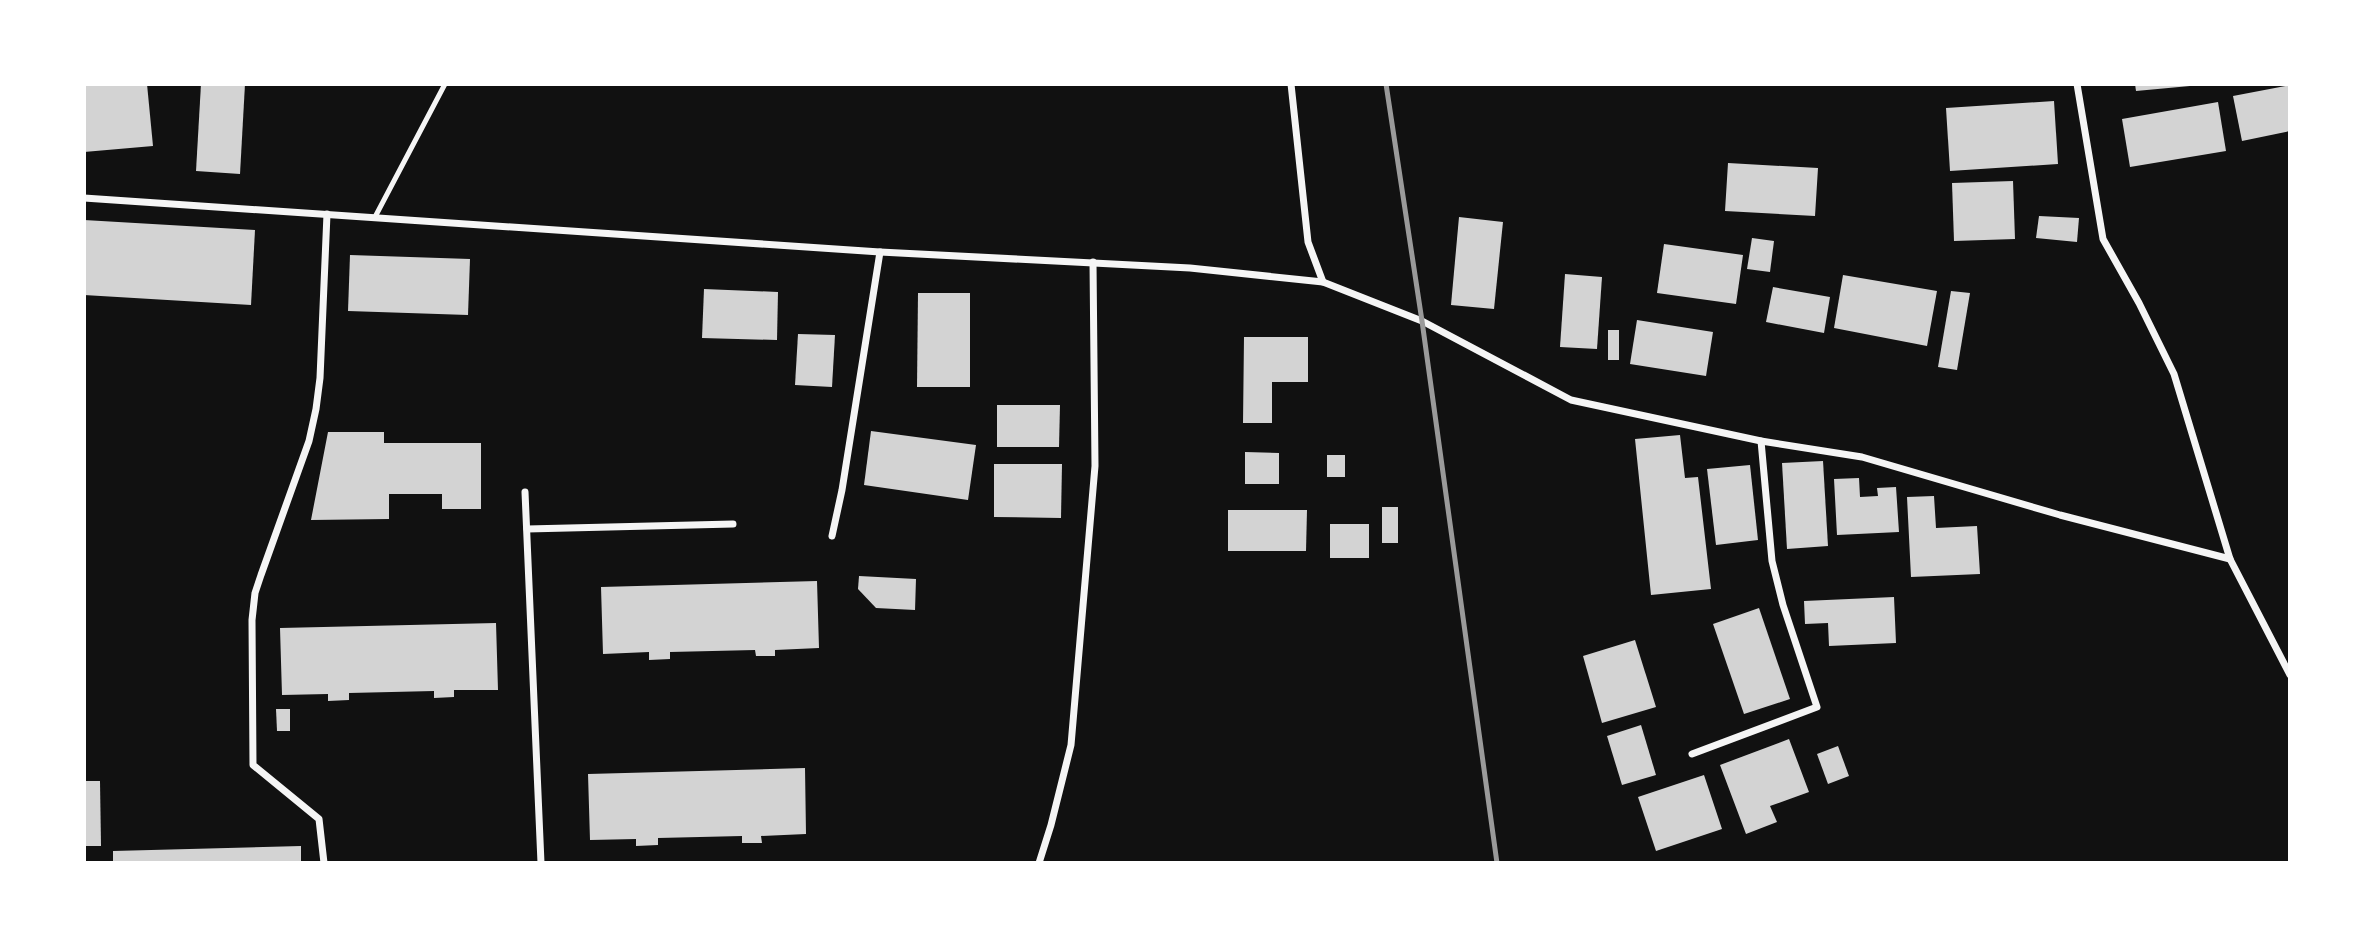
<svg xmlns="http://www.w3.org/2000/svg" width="2374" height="947" font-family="'Golos Text',sans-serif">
<rect width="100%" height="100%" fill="#111"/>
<g fill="#d3d3d3">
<path d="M 84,84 L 147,84 L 153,146 L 84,152 Z"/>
<path d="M 201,84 L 245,84 L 240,174 L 196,171 Z"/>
<path d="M 2135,84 L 2190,84 L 2190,86 L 2136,91 Z"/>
<path d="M 2290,85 L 2290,131 L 2242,141 L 2233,96 Z"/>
<path d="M 2054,101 L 2058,164 L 1950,171 L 1946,108 Z"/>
<path d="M 2218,102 L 2226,151 L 2130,167 L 2122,119 Z"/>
<path d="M 1728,163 L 1818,168 L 1815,216 L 1725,211 Z"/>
<path d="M 2013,181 L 2015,239 L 1954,241 L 1952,183 Z"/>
<path d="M 2039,216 L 2079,218 L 2077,242 L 2036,238 Z"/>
<path d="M 1459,217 L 1503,222 L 1494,309 L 1451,305 Z"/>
<path d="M 84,220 L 255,230 L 251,305 L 84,295 Z"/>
<path d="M 1752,238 L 1774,241 L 1770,272 L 1747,269 Z"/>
<path d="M 1664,244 L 1743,255 L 1736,304 L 1657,293 Z"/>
<path d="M 350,255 L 470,259 L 468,315 L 348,311 Z"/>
<path d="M 1565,274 L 1602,277 L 1597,349 L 1560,347 Z"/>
<path d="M 1843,275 L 1937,291 L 1927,346 L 1834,328 Z"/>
<path d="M 1773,287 L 1830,297 L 1824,333 L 1766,322 Z"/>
<path d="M 704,289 L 778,292 L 777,340 L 702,338 Z"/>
<path d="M 1951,291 L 1970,293 L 1957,370 L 1938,367 Z"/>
<path d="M 918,293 L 970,293 L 970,387 L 917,387 Z"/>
<path d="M 1637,320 L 1713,332 L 1706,376 L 1630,364 Z"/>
<rect x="1608" y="330" width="11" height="30"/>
<path d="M 798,334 L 835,335 L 832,387 L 795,385 Z"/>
<path d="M 1244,337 L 1308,337 L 1308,382 L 1272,382 L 1272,423 L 1243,423 Z"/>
<path d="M 997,405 L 1060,405 L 1059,447 L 997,447 Z"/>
<path d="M 871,431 L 976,445 L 968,500 L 864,485 Z"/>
<path d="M 328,432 L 384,432 L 384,443 L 481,443 L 481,509 L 442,509 L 442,494 L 389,494 L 389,519 L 311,520 Z"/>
<path d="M 1680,435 L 1685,478 L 1698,477 L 1711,589 L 1651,595 L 1635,439 Z"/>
<path d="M 1245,452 L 1279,453 L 1279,484 L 1245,484 Z"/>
<rect x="1327" y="455" width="18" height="22"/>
<path d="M 1823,461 L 1828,546 L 1787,549 L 1782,463 Z"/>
<path d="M 994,464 L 1062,464 L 1061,518 L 994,517 Z"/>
<path d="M 1750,465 L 1758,540 L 1716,545 L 1707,469 Z"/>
<path d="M 1859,478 L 1860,497 L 1878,496 L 1877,488 L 1896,487 L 1899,532 L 1837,535 L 1834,479 Z"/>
<path d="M 1934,496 L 1936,528 L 1977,526 L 1980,574 L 1911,577 L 1907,497 Z"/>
<rect x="1382" y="507" width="16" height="36"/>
<path d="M 1228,510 L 1307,510 L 1306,551 L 1228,551 Z"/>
<rect x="1330" y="524" width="39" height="34"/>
<path d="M 859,576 L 916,579 L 915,610 L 876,608 L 858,589 Z"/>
<path d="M 817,581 L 819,648 L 775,650 L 775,656 L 756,656 L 755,650 L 670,652 L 670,659 L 649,660 L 649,652 L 603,654 L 601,587 Z"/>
<path d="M 1894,597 L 1896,643 L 1829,646 L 1828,623 L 1805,624 L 1804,601 Z"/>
<path d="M 1759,608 L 1790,699 L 1744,714 L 1713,624 Z"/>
<path d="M 496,623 L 498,690 L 454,690 L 454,697 L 434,698 L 434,691 L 349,693 L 349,700 L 328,701 L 328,694 L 282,695 L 280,628 Z"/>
<path d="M 1635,640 L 1656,707 L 1602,723 L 1583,656 Z"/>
<path d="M 276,709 L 290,709 L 290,731 L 277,731 Z"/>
<path d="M 1641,725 L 1656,775 L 1622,785 L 1607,736 Z"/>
<path d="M 1789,739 L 1809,792 L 1770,806 L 1777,822 L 1746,834 L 1720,765 Z"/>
<path d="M 1838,746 L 1849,776 L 1828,784 L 1817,754 Z"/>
<path d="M 805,768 L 806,834 L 761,836 L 762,843 L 742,843 L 742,836 L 658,838 L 658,845 L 636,846 L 636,839 L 590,840 L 588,774 Z"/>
<path d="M 1704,775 L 1722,829 L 1656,851 L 1638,797 Z"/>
<path d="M 84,781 L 100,781 L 101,846 L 84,846 Z"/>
<path d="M 301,846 L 301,863 L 113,863 L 113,851 Z"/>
</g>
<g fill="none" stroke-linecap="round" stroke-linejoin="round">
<path stroke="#f5f5f5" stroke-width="5" d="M 375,217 L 445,84"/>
<g stroke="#f5f5f5" stroke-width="7">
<path d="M 1291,84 L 1308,242 L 1323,282"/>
<path d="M 2077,84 L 2103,239 L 2139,303 L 2174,374 L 2230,559 L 2290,675"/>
<path d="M 84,198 L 880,252 L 1190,268 L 1323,282 L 1422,321 L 1571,400 L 1761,441 L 1862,457 L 2060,515 L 2230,559"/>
<path d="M 525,492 L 541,863"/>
<path d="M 527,529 L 733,524"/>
<path d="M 832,536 L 842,490 L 880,252"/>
<path d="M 1692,754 L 1817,707 L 1783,605 L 1772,561 L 1761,441"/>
<path d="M 324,863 L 319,819 L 253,765 L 252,620 L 255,593 L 261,575 L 309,441 L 316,409 L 320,378 L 327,214"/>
<path d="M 1039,863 L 1051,825 L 1071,745 L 1095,466 L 1093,262"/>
</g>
<path stroke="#9a9a9a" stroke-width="5" d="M 1386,84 L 1422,321 L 1497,863"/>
</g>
<rect width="2374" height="947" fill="none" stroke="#ffffff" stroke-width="172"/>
</svg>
